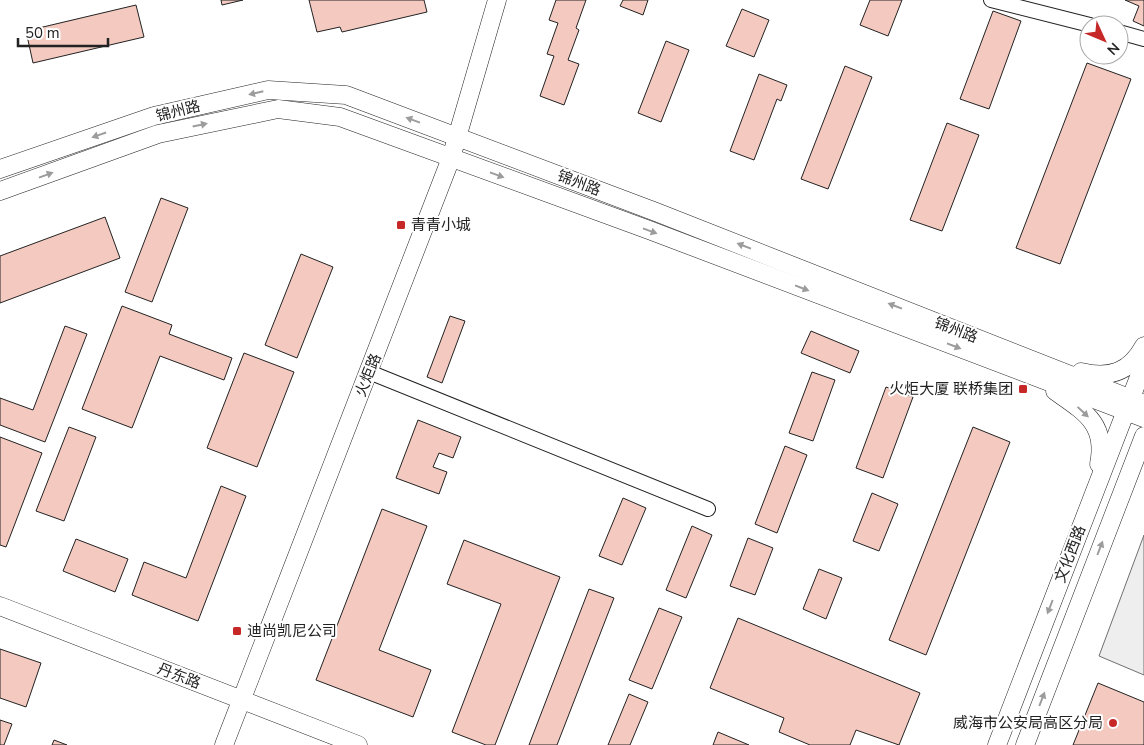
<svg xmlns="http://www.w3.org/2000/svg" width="1144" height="745" font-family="'Nunito Sans','Noto Sans SC',sans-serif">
<rect width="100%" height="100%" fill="#fff"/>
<path fill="#eee" stroke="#6f6f6f" d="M 1144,535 L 1144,675 L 1099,656 Z"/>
<g fill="#f3c9c0" stroke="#222">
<path d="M 221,0 L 243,0 L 222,5 Z"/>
<path d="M 309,0 L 424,0 L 427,12 L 342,32 L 340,27 L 317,32 Z"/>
<path d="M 556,0 L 586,0 L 576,28 L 579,30 L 568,60 L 579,64 L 564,105 L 540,96 L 554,56 L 547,54 L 558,23 L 549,20 Z"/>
<path d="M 623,0 L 648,0 L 643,15 L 620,6 Z"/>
<path d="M 870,0 L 902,0 L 888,36 L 860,25 Z"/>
<path d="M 1125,0 L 1144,0 L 1144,26 L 1133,21 L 1139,6 Z"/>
<path d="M 136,5 L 144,37 L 33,63 L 26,31 Z"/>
<path d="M 742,9 L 769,20 L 754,57 L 726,46 Z"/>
<path d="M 993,11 L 1021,21 L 989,109 L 960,99 Z"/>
<path d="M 666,41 L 689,50 L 661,122 L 638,113 Z"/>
<path d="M 1087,63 L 1131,79 L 1060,264 L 1016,248 Z"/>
<path d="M 845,66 L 872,77 L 828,189 L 801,179 Z"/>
<path d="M 759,74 L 787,85 L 781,101 L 777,99 L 754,160 L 730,151 Z"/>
<path d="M 947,123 L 979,135 L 942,231 L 910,220 Z"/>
<path d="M 161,198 L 188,208 L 152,302 L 125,292 Z"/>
<path d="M 105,217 L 120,258 L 0,303 L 0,256 Z"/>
<path d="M 301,254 L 333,267 L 297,358 L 265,345 Z"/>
<path d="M 122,306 L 172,325 L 169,334 L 232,358 L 224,380 L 160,356 L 132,428 L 82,409 Z"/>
<path d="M 450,316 L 465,321 L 442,383 L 427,377 Z"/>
<path d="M 65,326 L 87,334 L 45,442 L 0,425 L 0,398 L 33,410 Z"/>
<path d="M 811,331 L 859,351 L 850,373 L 801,353 Z"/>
<path d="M 244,353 L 294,372 L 257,467 L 207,448 Z"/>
<path d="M 812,372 L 835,380 L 813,441 L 789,433 Z"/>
<path d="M 886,387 L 913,397 L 883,478 L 856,468 Z"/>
<path d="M 418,420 L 461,437 L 453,458 L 439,453 L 433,467 L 447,472 L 439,494 L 396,478 Z"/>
<path d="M 69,427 L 96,437 L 64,521 L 36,511 Z"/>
<path d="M 973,427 L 1010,442 L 926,655 L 889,640 Z"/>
<path d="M 0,437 L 42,453 L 6,547 L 0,545 Z"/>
<path d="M 785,446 L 807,455 L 777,533 L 755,524 Z"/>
<path d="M 221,486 L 246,496 L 198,621 L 132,595 L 144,562 L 186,578 Z"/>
<path d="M 872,493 L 898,504 L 879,551 L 853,541 Z"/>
<path d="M 623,498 L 646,508 L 622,565 L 599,556 Z"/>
<path d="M 382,509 L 427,526 L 379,650 L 431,670 L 413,717 L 316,680 Z"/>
<path d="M 692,526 L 712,535 L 686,598 L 666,590 Z"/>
<path d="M 748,538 L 773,548 L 755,595 L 730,586 Z"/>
<path d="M 76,539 L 128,559 L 115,592 L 63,571 Z"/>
<path d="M 464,540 L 560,577 L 495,745 L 486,745 L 452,732 L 501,604 L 447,584 Z"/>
<path d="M 819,569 L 842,578 L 826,619 L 803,609 Z"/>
<path d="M 589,589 L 614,598 L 557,745 L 529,745 Z"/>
<path d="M 659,608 L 682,617 L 652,689 L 629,680 Z"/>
<path d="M 738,618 L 920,693 L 899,745 L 856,730 L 850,745 L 810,745 L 779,732 L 784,718 L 710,688 Z"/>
<path d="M 0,649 L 41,663 L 26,707 L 0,698 Z"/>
<path d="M 1098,683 L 1144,702 L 1144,745 L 1073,745 Z"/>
<path d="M 629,694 L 648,702 L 630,745 L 608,745 Z"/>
<path d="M 0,720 L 12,724 L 4,745 L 0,745 Z"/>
<path d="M 718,732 L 749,745 L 713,745 Z"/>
<path d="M 54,740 L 67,745 L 52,745 Z"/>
</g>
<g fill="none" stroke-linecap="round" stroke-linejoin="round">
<defs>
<g id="minor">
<path d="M 991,0 L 1090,25"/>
<path d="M 1119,32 L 1144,39"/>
<path d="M 369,372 L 708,509"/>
</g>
<g id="major">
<path d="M 0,169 L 154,116 L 268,90 L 346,95 L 656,212 L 1144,404"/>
<path d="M 0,191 L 158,134 L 278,109 L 340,117 L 649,230 L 1144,418"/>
<path d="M 1081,372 C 1110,379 1130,372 1144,346"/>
<path d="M 1055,391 C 1085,412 1107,424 1099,464"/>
<path d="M 0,606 L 358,745"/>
<path d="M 224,745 L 451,158 L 497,0"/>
<path d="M 997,745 L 1144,364"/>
<path d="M 1025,745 L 1144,436"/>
</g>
</defs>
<use href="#minor" stroke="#222" stroke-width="16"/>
<use href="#major" stroke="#222" stroke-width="19"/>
<use href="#minor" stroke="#fff" stroke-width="14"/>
<use href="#major" stroke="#fff" stroke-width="18"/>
</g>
<defs><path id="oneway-solid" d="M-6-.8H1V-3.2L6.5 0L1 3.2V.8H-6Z" transform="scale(1.25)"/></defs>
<g fill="#9c9c9c">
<use href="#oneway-solid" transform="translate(256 93) rotate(167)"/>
<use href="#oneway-solid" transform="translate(413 120) rotate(-160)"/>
<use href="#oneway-solid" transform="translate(200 125) rotate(-12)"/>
<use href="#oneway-solid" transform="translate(99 135) rotate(161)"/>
<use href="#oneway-solid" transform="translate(46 175) rotate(-20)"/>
<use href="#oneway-solid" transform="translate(497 175) rotate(20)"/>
<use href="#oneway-solid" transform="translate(650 231) rotate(20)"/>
<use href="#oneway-solid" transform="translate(744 246) rotate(-159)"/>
<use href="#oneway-solid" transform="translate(802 288) rotate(21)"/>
<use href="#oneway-solid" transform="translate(895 306) rotate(-159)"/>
<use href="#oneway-solid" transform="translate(954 346) rotate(21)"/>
<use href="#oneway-solid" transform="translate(1083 412) rotate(43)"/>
<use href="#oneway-solid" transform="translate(1100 548) rotate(-69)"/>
<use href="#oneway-solid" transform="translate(1050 607) rotate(111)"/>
<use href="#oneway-solid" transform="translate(1042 699) rotate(-69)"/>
</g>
<g fill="#c62828" stroke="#fff" stroke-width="2">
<rect x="396" y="220" width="10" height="10" rx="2.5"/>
<rect x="1018" y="384" width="10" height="10" rx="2.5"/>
<rect x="232" y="626" width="10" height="10" rx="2.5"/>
<circle cx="1113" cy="723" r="5"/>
</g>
<g text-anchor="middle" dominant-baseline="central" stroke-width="4" stroke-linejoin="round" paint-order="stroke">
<g font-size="15" fill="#222" stroke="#fff">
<text transform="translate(178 111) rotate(-14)">锦州路</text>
<text transform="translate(579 183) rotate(21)">锦州路</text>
<text transform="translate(956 330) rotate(21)">锦州路</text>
<text transform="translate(368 375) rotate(-68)">火炬路</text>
<text transform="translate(1070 554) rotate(-69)">文化西路</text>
<text transform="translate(179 676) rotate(21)">丹东路</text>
</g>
<g font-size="15" fill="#222" stroke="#fff" text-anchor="start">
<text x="411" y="225">青青小城</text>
<text x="1013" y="389" text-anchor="end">火炬大厦 联桥集团</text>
<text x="247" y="631">迪尚凯尼公司</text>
<text x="1103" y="723" text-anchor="end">威海市公安局高区分局</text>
</g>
</g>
<g transform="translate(1104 40) rotate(134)"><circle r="24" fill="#ffffff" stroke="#a7a7a7"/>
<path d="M0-4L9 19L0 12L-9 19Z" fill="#c62828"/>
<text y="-8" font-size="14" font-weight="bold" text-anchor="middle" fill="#222222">N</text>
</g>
<path d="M18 38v8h90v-8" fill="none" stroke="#222222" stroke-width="2.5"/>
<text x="25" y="38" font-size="15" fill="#222222" stroke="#ffffff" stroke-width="4" paint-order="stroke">50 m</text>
</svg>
